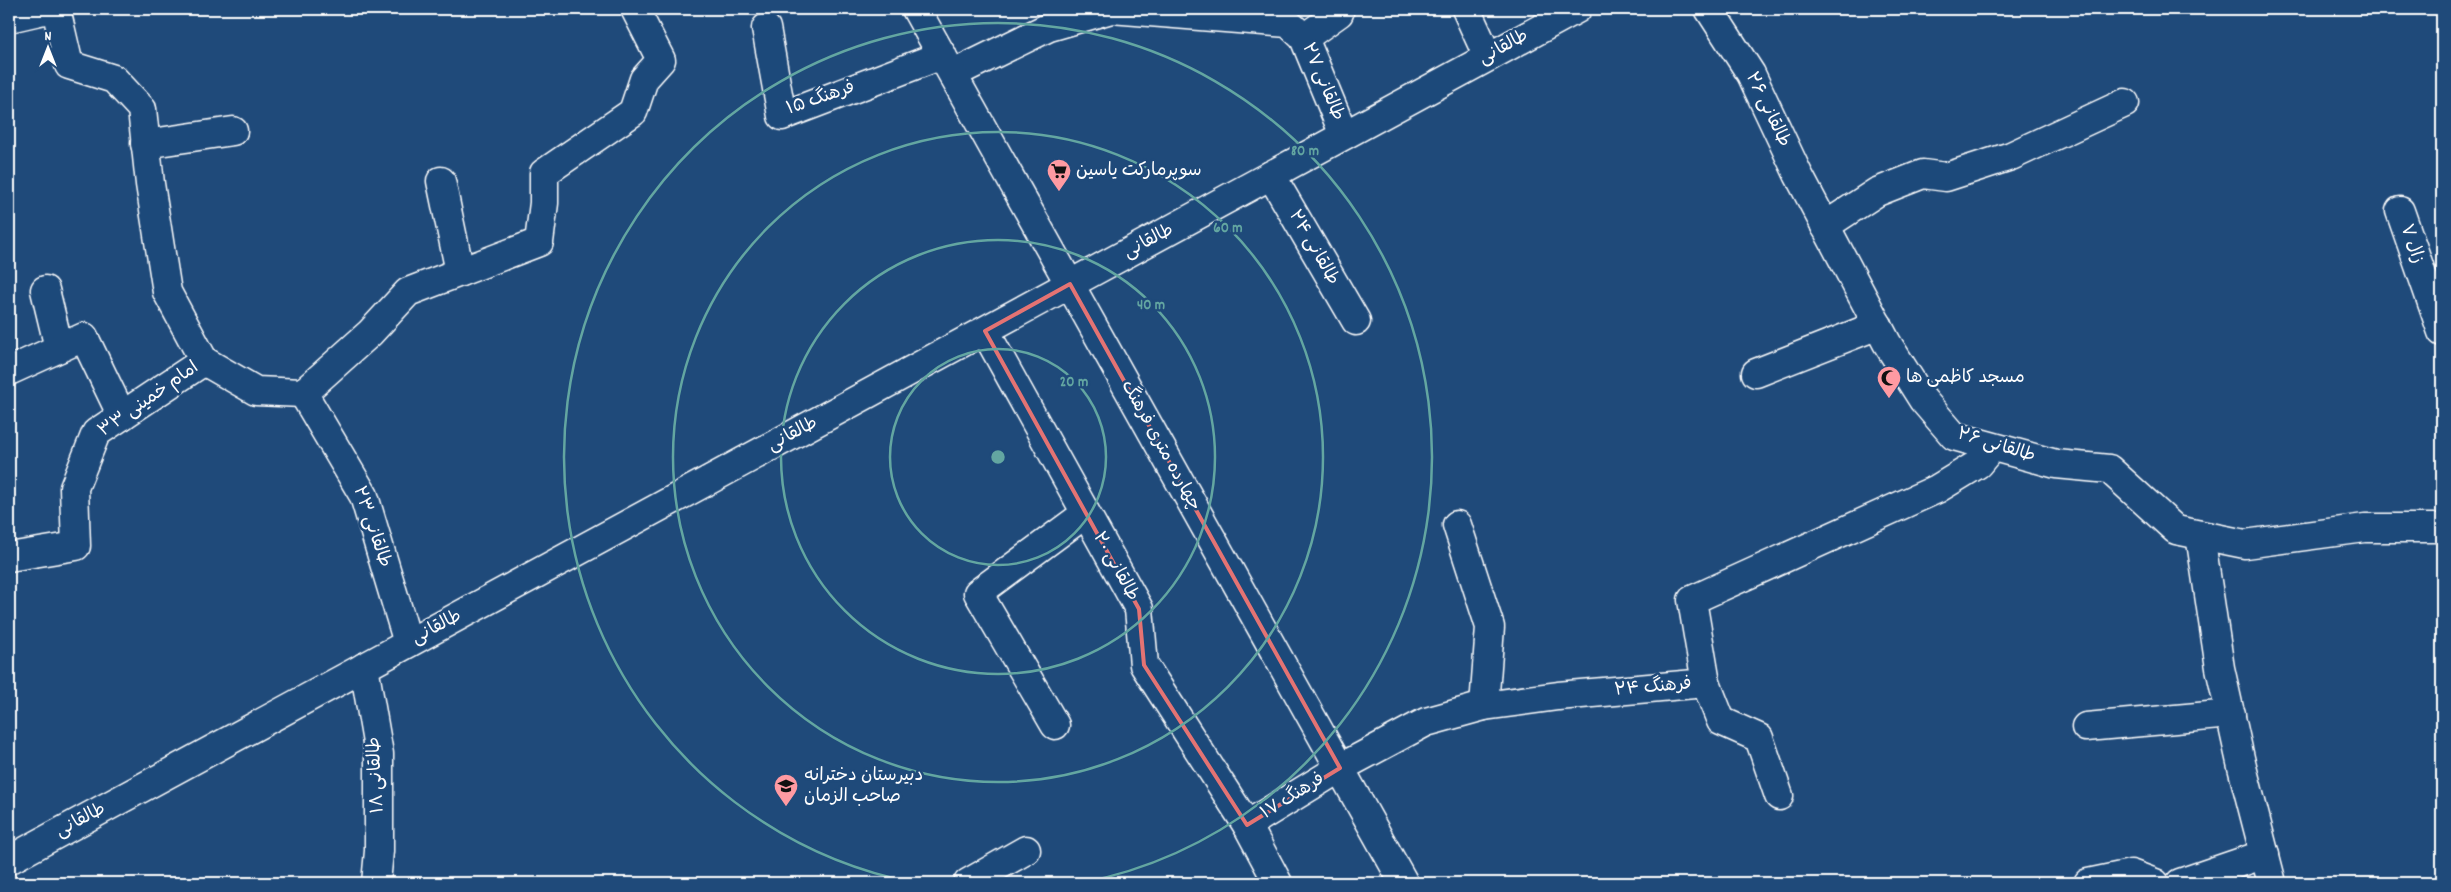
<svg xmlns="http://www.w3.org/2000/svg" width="2451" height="892" font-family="Dekko,'Playpen Sans Arabic',sans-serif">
<rect width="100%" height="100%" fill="#1f4a7a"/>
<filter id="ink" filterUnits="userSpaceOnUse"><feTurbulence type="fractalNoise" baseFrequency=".02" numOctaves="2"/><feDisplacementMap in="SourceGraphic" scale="10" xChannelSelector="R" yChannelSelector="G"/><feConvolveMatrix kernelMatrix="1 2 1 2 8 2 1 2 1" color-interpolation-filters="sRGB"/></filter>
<g filter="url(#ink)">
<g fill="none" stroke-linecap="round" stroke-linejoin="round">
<defs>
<g id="street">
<path d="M 56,9 L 69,65 L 114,79 L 142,109 L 150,184 L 167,292 L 204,361 L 256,391 L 303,393 L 370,333 L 408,292 L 539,242 L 544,203 L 544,173 L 633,112 L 644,79 L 661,60 L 635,9"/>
<path d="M 1466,9 L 1488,57"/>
<path d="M 1709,9 L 1751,74 L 1798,174 L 1887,343 L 1923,400 L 1954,436 L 2056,464 L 2109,469 L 2176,530 L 2245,544 L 2365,528 L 2442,528"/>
<path d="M 9,18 L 48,9"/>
<path d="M 766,28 L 782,116 L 942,55"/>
<path d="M 1304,38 L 1339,13 L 1337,9"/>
<path d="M 953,74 L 1049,27 L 1111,9 L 1288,23 L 1304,38 L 1344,135"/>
<path d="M 145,144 L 233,131"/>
<path d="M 1271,175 L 1356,321"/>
<path d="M 441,181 L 460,272"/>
<path d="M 2400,211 L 2442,332"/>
<path d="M 1825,226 L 1877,192 L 1923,174 L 1946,177 L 2011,156 L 2125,103"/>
<path d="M 45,290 L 59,348"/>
<path d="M 985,331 L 1139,609 L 1144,665 L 1247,825 L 1278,883"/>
<path d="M 9,371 L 84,337 L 122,416"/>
<path d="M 1756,373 L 1878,325"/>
<path d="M 303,393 L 364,496 L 408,643"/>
<path d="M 1457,525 L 1490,627 L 1484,706"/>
<path d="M 2200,535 L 2220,668 L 2242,767 L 2272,883"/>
<path d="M 9,557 L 76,546 L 74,488 L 96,433 L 204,361"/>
<path d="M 364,667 L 379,754 L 379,851 L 376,883"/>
<path d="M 1706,683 L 1721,721 L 1759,738 L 1779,796"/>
<path d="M 1055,725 L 978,593 L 1085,514"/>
<path d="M 2086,727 L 2231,714"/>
<path d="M 1247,825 L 1340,768 L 1426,722 L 1484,706 L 1558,696 L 1706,683 L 1692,600 L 1937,489 L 1978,464 L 1992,447"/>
<path d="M 968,883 L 1026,850"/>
<path d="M 2088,883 L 2131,874 L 2155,883"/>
<path d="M 2180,883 L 2265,854"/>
</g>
<g id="secondary">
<path d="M 916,9 L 1404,883"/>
<path d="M 9,860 L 1577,9"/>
</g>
</defs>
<use href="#street" stroke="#fff" stroke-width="31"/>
<use href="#secondary" stroke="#fff" stroke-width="31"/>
<use href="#street" stroke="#1f4a7a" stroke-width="28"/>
<use href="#secondary" stroke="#1f4a7a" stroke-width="28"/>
</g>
</g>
<path fill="none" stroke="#e47373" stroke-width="4" stroke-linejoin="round" d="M 1070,284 L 1340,768 L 1247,825 L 1144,665 L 1139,609 L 985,331 Z"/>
<g fill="none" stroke="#63a6a1" stroke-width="2.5">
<circle cx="998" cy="457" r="108"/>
<circle cx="998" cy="457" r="217"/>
<circle cx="998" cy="457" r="325"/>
<path d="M915 883A434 434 0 1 1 1081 883"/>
</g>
<defs>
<symbol id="supermarket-pin" viewBox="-11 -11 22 30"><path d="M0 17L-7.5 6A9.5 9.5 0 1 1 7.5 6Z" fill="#ff9aa2" stroke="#1f4a7a"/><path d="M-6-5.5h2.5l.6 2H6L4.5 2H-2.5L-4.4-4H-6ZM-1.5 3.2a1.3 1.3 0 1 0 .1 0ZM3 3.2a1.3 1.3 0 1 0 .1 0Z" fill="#111"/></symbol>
<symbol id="mosque-pin" viewBox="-11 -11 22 30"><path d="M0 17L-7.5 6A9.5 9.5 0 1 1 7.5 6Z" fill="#ff9aa2" stroke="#1f4a7a"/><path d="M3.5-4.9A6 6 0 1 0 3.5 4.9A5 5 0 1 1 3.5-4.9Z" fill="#111"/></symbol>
<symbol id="school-pin" viewBox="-11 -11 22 30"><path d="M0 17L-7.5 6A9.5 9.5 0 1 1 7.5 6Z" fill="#ff9aa2" stroke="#1f4a7a"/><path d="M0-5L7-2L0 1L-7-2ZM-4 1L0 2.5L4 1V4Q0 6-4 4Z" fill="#111"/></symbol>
</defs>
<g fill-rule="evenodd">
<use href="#supermarket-pin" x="1045" y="157" width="28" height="38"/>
<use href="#mosque-pin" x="1875" y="364" width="28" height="38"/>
<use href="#school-pin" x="772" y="772" width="28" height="38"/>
</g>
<g text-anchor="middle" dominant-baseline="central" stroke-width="5" stroke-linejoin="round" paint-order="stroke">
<g font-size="18" fill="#fff" stroke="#1f4a7a">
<text transform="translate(1504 48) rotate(-29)">طالقانی</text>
<text transform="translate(1322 82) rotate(67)">طالقانی ۲۷</text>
<text transform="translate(821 99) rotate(-19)">فرهنگ ۱۵</text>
<text transform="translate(1767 110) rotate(64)">طالقانی ۲۶</text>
<text transform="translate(1149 242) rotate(-28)">طالقانی</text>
<text transform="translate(2411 244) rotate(71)">زال ۷</text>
<text transform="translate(1313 248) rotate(60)">طالقانی ۲۴</text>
<text transform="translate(149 400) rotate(-35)">امام خمینی ۳۳</text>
<text transform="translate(793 435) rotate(-28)">طالقانی</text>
<text transform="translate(1160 446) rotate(61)">چهارده متری فرهنگ</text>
<text transform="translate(1996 446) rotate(17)">طالقانی ۲۶</text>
<text transform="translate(371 527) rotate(71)">طالقانی ۲۳</text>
<text transform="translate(1115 567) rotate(61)">طالقانی ۲۰</text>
<text transform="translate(437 628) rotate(-28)">طالقانی</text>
<text transform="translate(1653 688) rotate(-5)">فرهنگ ۲۴</text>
<text transform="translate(377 775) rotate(-93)">طالقانی ۱۸</text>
<text transform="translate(1293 797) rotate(-32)">فرهنگ ۱۷</text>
<text transform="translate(81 821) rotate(-28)">طالقانی</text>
</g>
<g font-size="18" fill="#fff" stroke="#1f4a7a" text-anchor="start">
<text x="1076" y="171">سوپرمارکت یاسین</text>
<text x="1906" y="378">مسجد کاظمی ها</text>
<text x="804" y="776">دبیرستان دخترانه<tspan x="804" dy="21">صاحب الزمان</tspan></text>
</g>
</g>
<circle cx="998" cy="457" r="8" fill="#63a6a1" stroke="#1f4a7a" stroke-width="2.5"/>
<g font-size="15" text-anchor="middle" font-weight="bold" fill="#63a6a1" stroke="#1f4a7a" stroke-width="5" stroke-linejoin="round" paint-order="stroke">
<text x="1305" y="155">80 m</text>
<text x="1228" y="232">60 m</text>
<text x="1151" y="309">40 m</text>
<text x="1074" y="386">20 m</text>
</g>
<rect width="2451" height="892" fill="none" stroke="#1f4a7a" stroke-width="30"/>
<rect x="15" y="15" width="2421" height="862" fill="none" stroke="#fff" stroke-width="2" filter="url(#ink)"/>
<g transform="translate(48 48)" stroke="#1f4a7a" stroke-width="4" paint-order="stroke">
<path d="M0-4L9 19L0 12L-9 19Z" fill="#ffffff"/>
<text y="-8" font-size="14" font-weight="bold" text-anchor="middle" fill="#ffffff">N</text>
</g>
</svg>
